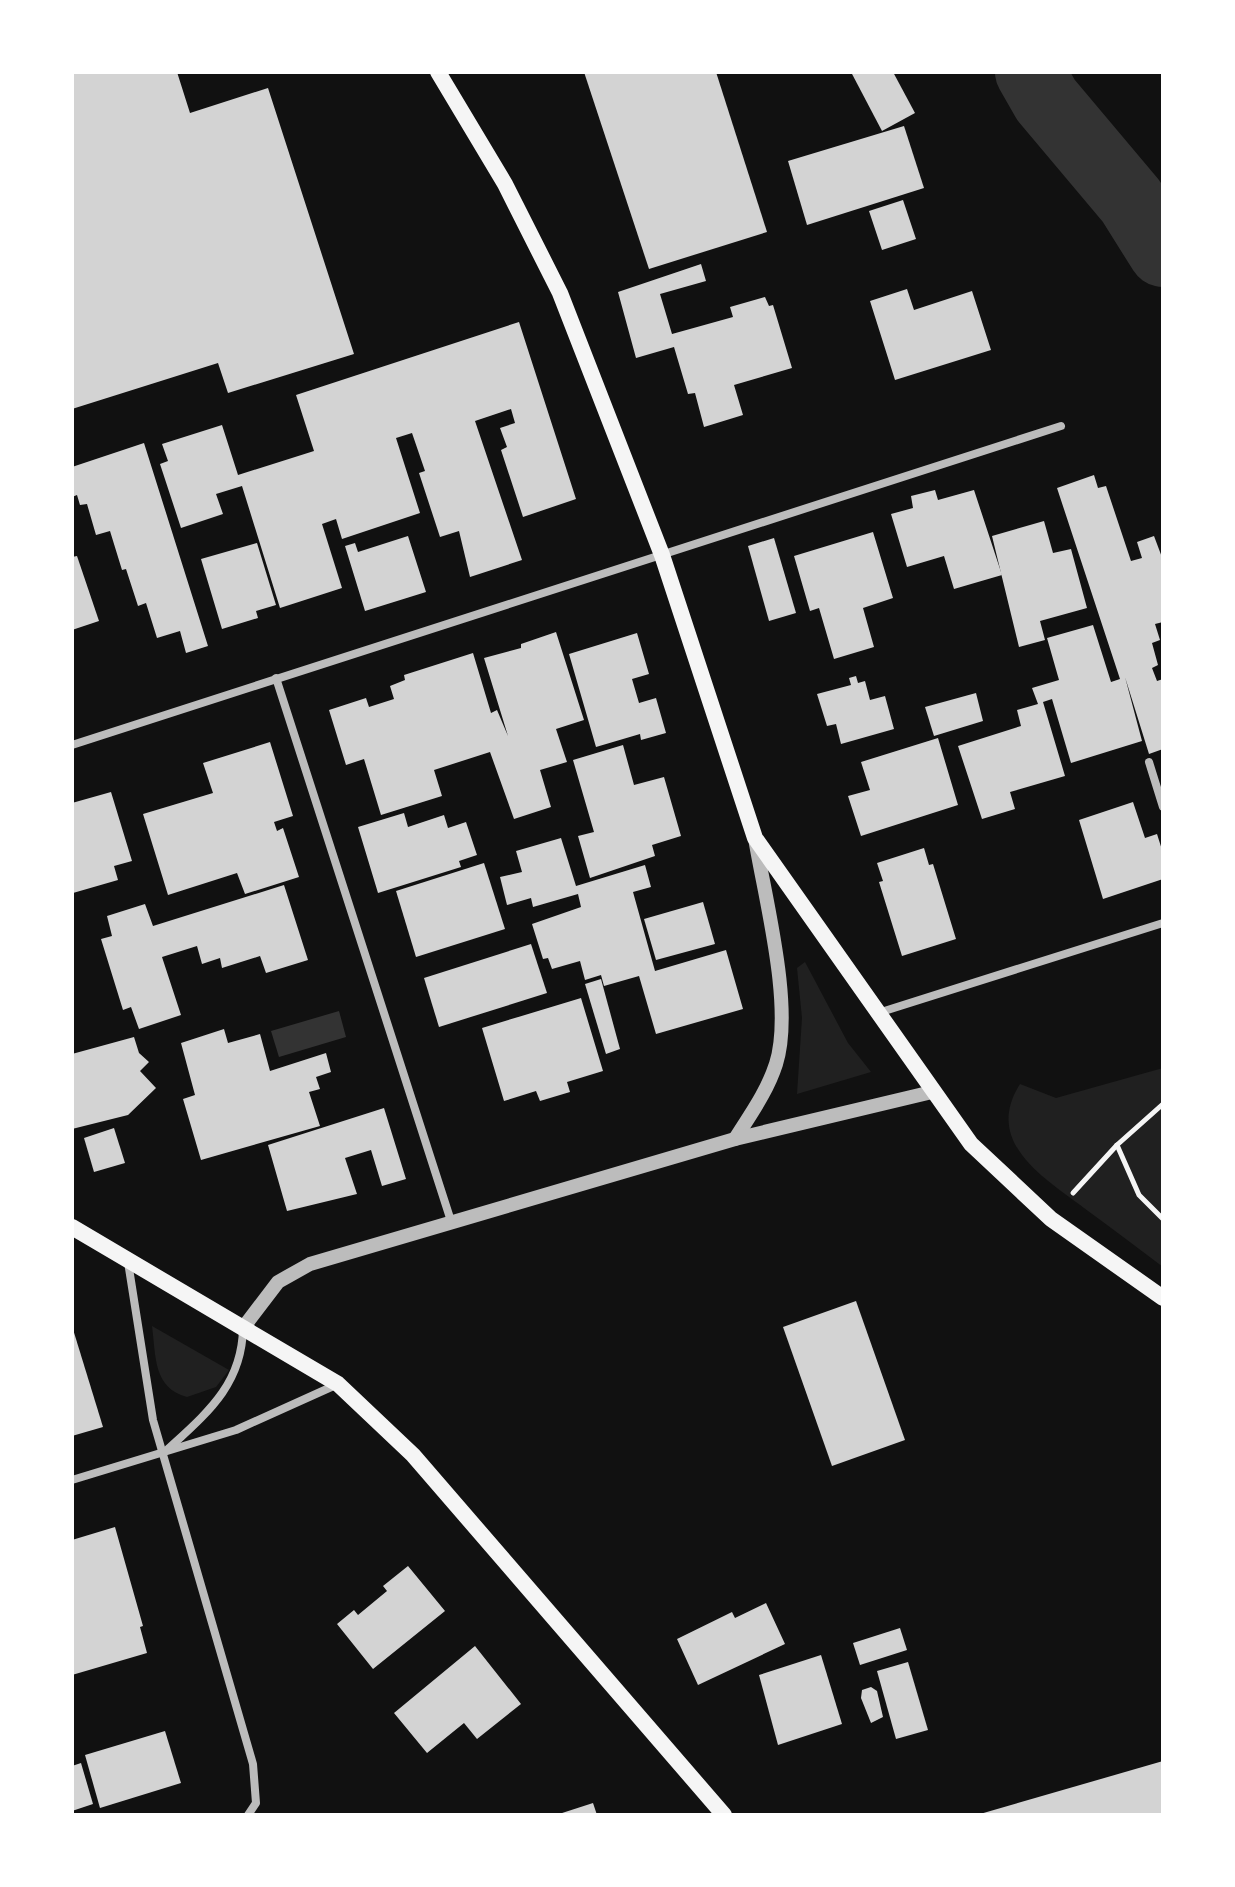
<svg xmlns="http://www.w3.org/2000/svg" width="1235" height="1887" font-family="Arial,sans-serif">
<rect width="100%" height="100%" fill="#111"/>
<g fill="#202020">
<path d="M 805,962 L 848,1043 L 871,1072 L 797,1094 L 802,1018 L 797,968 Z"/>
<path d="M 1163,1068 L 1163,1267 C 1137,1247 1111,1228 1084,1208 C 1044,1178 983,1142 1020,1084 L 1056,1098 Z"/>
<path d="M 152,1326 L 229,1370 L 216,1387 L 187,1397 C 153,1388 156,1356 152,1326 Z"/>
</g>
<path fill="#333" d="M 339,1011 L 346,1037 L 279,1057 L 271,1031 Z"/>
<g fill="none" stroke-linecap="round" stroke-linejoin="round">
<path stroke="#333" stroke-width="70" d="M 1030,72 L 1046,100 L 1131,201 L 1163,252"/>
</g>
<g fill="#d3d3d3">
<path d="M 72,72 L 177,72 L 190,113 L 268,88 L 354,354 L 228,393 L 218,363 L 72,409 Z"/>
<path d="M 584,72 L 716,72 L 767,232 L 649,269 Z"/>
<path d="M 851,72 L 893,72 L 915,113 L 882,131 Z"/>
<path d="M 904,126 L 924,188 L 807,225 L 788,161 Z"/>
<path d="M 903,200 L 916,239 L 882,250 L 869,211 Z"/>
<path d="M 701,264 L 706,281 L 660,294 L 672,334 L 733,317 L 730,307 L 765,297 L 769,306 L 773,305 L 792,368 L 734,385 L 743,415 L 704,427 L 695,393 L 688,394 L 674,347 L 636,358 L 618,292 Z"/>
<path d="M 907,289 L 914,310 L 972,291 L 991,350 L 895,380 L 870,301 Z"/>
<path d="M 519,322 L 576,499 L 523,517 L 501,450 L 507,447 L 500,428 L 515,423 L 511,409 L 475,421 L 522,560 L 470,577 L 459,531 L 440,537 L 419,473 L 425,471 L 412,433 L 396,438 L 420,513 L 342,539 L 336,519 L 322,524 L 342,588 L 280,608 L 242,486 L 216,494 L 223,514 L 181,528 L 160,464 L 168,461 L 162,444 L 222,425 L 238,475 L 314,451 L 296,395 Z"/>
<path d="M 144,443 L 208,646 L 186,653 L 180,631 L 157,638 L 146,603 L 138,606 L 126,569 L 122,570 L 110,531 L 96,535 L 87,504 L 80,505 L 77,495 L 72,497 L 72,467 Z"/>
<path d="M 1094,475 L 1098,488 L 1106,486 L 1131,561 L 1142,558 L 1137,542 L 1154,536 L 1163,560 L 1163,622 L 1155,624 L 1160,640 L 1152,643 L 1158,665 L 1152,668 L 1157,681 L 1163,679 L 1163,749 L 1149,754 L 1125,677 L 1142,741 L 1071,763 L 1052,699 L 1043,702 L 1065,776 L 1010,792 L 1015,809 L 982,819 L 958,746 L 1021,726 L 1017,710 L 1038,704 L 1032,688 L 1059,680 L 1047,638 L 1093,625 L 1111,682 L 1120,679 L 1057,488 Z"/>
<path d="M 935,490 L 938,500 L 974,490 L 1002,575 L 954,589 L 944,556 L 907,567 L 891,514 L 913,508 L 911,496 Z"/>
<path d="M 1044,521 L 1053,553 L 1071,549 L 1087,608 L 1040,621 L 1045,640 L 1019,647 L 992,536 Z"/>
<path d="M 873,532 L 893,598 L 863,608 L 874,647 L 834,659 L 819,608 L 810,611 L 794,556 Z"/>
<path d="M 408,536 L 426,592 L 365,611 L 345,546 L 355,543 L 358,552 Z"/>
<path d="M 774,538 L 796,613 L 769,621 L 748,546 Z"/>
<path d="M 257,543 L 276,605 L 256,611 L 258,618 L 222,629 L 201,559 Z"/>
<path d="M 77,556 L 99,621 L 72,630 L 72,557 Z"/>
<path d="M 556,632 L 584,720 L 556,729 L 567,762 L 540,770 L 551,807 L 514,819 L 490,752 L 434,770 L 442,796 L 381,815 L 364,759 L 346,765 L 329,710 L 366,698 L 369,707 L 394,699 L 390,686 L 405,680 L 404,675 L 473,653 L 491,713 L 497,710 L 508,736 L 484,658 L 521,648 L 521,644 Z"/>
<path d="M 637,633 L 649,674 L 632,679 L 639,703 L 656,698 L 666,733 L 641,740 L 640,734 L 596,747 L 569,654 Z"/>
<path d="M 856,676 L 858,683 L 865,681 L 870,700 L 885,696 L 894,729 L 841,744 L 836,724 L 827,726 L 817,694 L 851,685 L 849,678 Z"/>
<path d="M 976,693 L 983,721 L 934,736 L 925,707 Z"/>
<path d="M 938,738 L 958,805 L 861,836 L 848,796 L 870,790 L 861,762 Z"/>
<path d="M 270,742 L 293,816 L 274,822 L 277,831 L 283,828 L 299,877 L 245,894 L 237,873 L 168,895 L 143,814 L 213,793 L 203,763 Z"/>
<path d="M 623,745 L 634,785 L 664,777 L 681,836 L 652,845 L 655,856 L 590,878 L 578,836 L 594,832 L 573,760 Z"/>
<path d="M 111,792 L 132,861 L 114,866 L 118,880 L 73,893 L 72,803 Z"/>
<path d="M 1133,802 L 1145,838 L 1157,834 L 1163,853 L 1163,879 L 1103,899 L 1079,820 Z"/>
<path d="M 404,813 L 408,827 L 444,815 L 448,828 L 466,822 L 477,855 L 459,861 L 461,867 L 378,893 L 358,827 Z"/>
<path d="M 561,838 L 576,886 L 645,865 L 651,887 L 633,892 L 655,971 L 726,950 L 743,1009 L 656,1034 L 639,976 L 604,986 L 601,975 L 585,980 L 580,961 L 552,969 L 548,958 L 543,959 L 532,924 L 581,907 L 578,894 L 533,907 L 531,898 L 507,905 L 500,877 L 522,872 L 516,851 Z"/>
<path d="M 924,848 L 929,865 L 933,864 L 956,939 L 902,956 L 879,882 L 883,881 L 877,863 Z"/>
<path d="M 484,863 L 505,929 L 416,957 L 396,891 Z"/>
<path d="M 284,885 L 308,960 L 266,973 L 260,956 L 222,968 L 220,958 L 202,964 L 197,946 L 162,957 L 181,1015 L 139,1029 L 131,1007 L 123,1010 L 101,939 L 112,936 L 107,916 L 145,904 L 153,926 Z"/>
<path d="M 703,902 L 715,944 L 656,960 L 644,919 Z"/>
<path d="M 531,944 L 547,993 L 439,1027 L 424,978 Z"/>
<path d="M 601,979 L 620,1049 L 606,1054 L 585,984 Z"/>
<path d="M 581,998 L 603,1071 L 567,1082 L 570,1092 L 540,1101 L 536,1091 L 504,1101 L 482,1028 Z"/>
<path d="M 224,1029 L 228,1043 L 260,1034 L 270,1071 L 326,1053 L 331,1072 L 316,1077 L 320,1089 L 309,1092 L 320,1126 L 201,1160 L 183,1099 L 195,1095 L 181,1043 Z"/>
<path d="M 134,1037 L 139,1053 L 149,1062 L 140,1071 L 156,1088 L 128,1115 L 72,1129 L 72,1054 Z"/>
<path d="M 384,1108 L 406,1179 L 382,1186 L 371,1150 L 345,1158 L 357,1194 L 287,1211 L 268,1145 Z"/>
<path d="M 114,1128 L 125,1163 L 94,1172 L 84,1138 Z"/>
<path d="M 856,1301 L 905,1440 L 832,1466 L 783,1327 Z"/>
<path d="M 72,1326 L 103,1427 L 72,1436 Z"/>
<path d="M 115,1527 L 143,1626 L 140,1627 L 147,1653 L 72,1675 L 72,1540 Z"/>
<path d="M 408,1566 L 445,1611 L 373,1669 L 337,1624 L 354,1610 L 358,1615 L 387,1591 L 383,1586 Z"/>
<path d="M 766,1603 L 785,1644 L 698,1685 L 677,1639 L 732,1612 L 735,1618 Z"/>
<path d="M 900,1628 L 907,1650 L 860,1665 L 853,1643 Z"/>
<path d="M 475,1646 L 521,1704 L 477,1739 L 464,1723 L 427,1753 L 394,1713 Z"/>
<path d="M 821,1655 L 842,1724 L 778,1745 L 759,1675 Z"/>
<path d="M 908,1662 L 928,1730 L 896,1739 L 877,1671 Z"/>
<path d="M 871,1687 L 877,1691 L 883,1717 L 871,1723 L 861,1698 L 862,1690 Z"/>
<path d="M 165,1731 L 181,1783 L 100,1808 L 85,1755 Z"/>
<path d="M 1163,1761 L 1163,1815 L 980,1815 L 980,1814 Z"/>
<path d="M 81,1763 L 93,1804 L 72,1811 L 72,1766 Z"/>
<path d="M 593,1803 L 597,1815 L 559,1815 L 559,1814 Z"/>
</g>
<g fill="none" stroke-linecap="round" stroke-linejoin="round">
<g stroke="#f5f5f5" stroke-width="5">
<path d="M 1117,1145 L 1139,1195 L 1163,1219"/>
<path d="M 1073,1193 L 1117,1145 L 1163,1104"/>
</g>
<g stroke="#bcbcbc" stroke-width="8">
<path d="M 276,678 L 451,1221"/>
<path d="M 72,745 L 1061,426"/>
<path d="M 1149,762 L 1163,807"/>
<path d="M 878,1013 L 1163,923"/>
<path d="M 128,1262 L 153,1420 L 253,1764 L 256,1803 L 248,1815"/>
<path d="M 167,1450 C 207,1413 242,1385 243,1328"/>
<path d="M 72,1480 L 236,1430 L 338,1384"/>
</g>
<g stroke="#bcbcbc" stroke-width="14">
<path d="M 735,1139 C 750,1115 767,1092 776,1064 C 794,1007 765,899 755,838"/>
<path d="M 243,1328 L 278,1282 L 310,1264 L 735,1139 L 932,1092"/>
</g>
<g stroke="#f5f5f5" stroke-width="16">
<path d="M 438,72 L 505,184 L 560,293 L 662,555 L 755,838 L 971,1144 L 1051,1219 L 1163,1298"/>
<path d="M 72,1227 L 338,1384 L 413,1455 L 724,1815"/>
</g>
</g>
<rect width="1235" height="1887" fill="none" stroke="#ffffff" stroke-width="148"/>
</svg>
